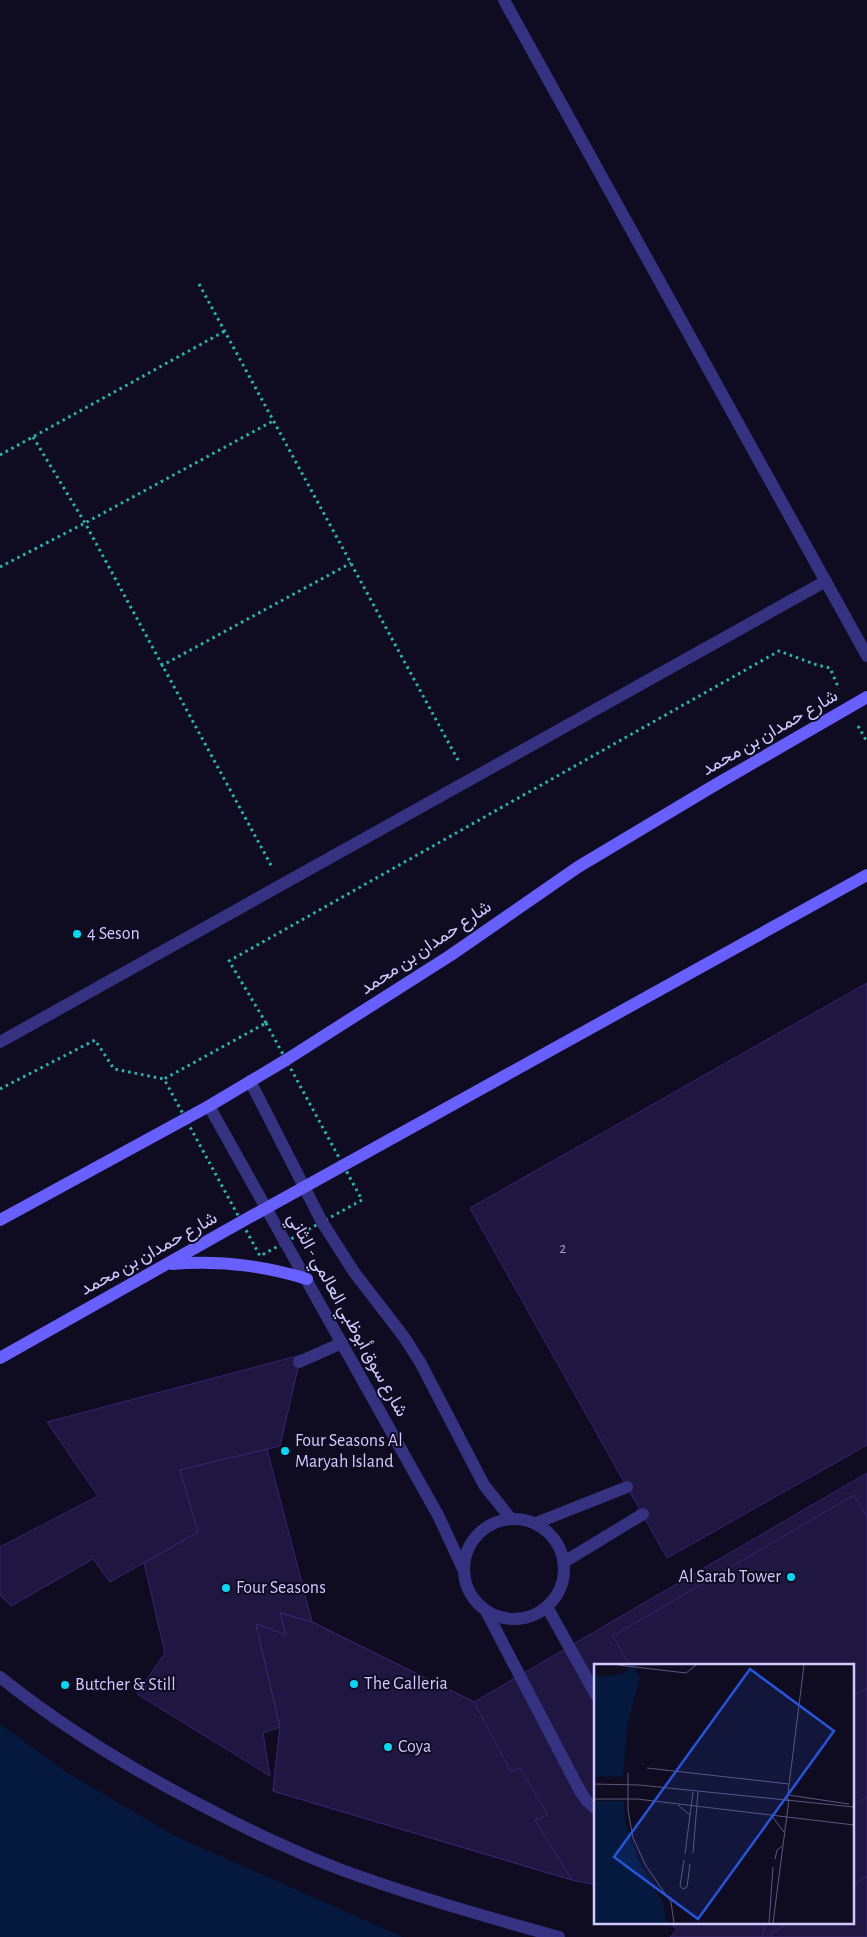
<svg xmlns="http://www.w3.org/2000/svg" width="867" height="1937" font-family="'Alegreya Sans',Vazirmatn,sans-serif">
<rect width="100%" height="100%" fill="#0f0b20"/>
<path fill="#05193e" d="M 0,1724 L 66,1772 L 175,1836 L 403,1937 L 0,1937 Z"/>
<g fill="#1f1642" stroke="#352670">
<path d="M 867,983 L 867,1445 L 667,1558 L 470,1208 Z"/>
<path d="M 301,1355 L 280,1446 L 180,1470 L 198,1532 L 110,1582 L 93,1559 L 11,1606 L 0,1595 L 0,1547 L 98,1496 L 47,1422 Z"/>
<path d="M 267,1449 L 312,1622 L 280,1613 L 286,1635 L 256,1624 L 280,1727 L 263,1733 L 270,1776 L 137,1694 L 165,1653 L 144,1563 L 198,1532 L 180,1470 Z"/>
<path d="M 867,1473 L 867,1876 L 853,1885 L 853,1666 L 596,1666 L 596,1885 L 572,1880 L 273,1791 L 280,1727 L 256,1624 L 286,1635 L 280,1613 L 312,1622 L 474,1702 Z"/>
<path d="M 854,1495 L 867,1517 L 867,1688 L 853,1696 L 853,1666 L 630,1666 L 613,1636 Z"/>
<path d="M 280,1613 L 312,1622 L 474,1702 L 511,1772 L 520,1768 L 548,1815 L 535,1820 L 572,1880 L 273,1791 L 280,1727 L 256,1624 L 286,1635 Z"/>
<path d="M 867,1797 L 867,1937 L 758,1937 L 750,1923 L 853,1923 L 853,1805 Z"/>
<path d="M 867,1876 L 867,1937 L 772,1937 L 770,1934 L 788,1923 L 853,1923 L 853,1885 Z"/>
<path d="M 670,1923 L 766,1923 L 762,1937 L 670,1937 L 677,1930 Z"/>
</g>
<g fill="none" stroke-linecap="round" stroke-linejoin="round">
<g stroke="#24b8b1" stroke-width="3" stroke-dasharray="2.5 4" stroke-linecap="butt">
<path d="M 199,284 L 459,762"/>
<path d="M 33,437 L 85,523 L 272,867"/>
<path d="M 0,455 L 225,331"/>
<path d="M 0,567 L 85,523 L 273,421"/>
<path d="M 161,666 L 351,563"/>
<path d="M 858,726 L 867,742"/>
<path d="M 266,1023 L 229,961 L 779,651 L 817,665 L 830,668 L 839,689"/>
<path d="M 266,1023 L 362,1200 L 260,1256 L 164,1079 Z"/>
<path d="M 0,1089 L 95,1040 L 114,1069 L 164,1079"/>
</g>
<g stroke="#363282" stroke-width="12">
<path d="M 0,1042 L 826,581"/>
<path d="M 299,1362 L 342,1343"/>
<circle cx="514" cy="1569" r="50"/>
<path d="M 536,1523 L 627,1487"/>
<path d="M 564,1562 L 643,1514"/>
<path d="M 547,1607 L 596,1695"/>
<path d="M 486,1611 L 580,1791 L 586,1800 L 596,1809"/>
</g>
<g stroke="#363282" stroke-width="12">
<path d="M 504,0 L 867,656"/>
<path d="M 250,1081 L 322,1222 L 354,1272 L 404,1337 L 420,1362 L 484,1485 L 511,1519"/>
<path d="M 209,1106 L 439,1517 L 463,1569"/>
<path d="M 0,1677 C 61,1726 128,1767 197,1803 C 244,1828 292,1851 342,1870 C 412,1896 486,1917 559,1937"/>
</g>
<g stroke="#6760ff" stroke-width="12">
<path d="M 0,1220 L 209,1106 L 286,1060 L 451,955 L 578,867 L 715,785 L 867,697"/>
<path d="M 172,1264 C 219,1260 262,1265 307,1279"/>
<path d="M 0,1358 L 241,1222 L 867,875"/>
</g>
</g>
<g fill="#00d9f4" stroke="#0f0b20" stroke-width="2">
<circle cx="77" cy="934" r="5"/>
<circle cx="285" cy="1451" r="5"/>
<circle cx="791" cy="1577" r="5"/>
<circle cx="226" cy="1588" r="5"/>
<circle cx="354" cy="1684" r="5"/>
<circle cx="65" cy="1685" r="5"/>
<circle cx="388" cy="1747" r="5"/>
</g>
<g text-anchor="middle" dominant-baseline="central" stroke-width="4" stroke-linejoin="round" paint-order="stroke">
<g font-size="15" fill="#a49cd0">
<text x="563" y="1248">2</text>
</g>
<g font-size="18" fill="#d0c9ff" stroke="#0f0b20">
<text transform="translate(770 733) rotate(-30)">شارع حمدان بن محمد</text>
<text transform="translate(426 948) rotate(-34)">شارع حمدان بن محمد</text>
<text transform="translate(149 1254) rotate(-29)">شارع حمدان بن محمد</text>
<text transform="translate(347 1315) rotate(61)">شارع سوق أبوظبي العالمي - الثاني</text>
</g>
<g font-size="18" fill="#d0c9ff" stroke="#0f0b20" text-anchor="start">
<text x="87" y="934">4 Seson</text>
<text x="295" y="1441">Four Seasons Al<tspan x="295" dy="21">Maryah Island</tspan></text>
<text x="781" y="1577" text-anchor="end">Al Sarab Tower</text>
<text x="236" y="1588">Four Seasons</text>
<text x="364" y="1684">The Galleria</text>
<text x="75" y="1685">Butcher &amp; Still</text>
<text x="398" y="1747">Coya</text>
</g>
</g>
<g transform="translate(594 1664)">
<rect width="260" height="260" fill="#0f0b20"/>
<path d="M 36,1 L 43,1 L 41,7 L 46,13 L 33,61 L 29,115 L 31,157 L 44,196 L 68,237 L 73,259 L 0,259 L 0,10 L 9,13 L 31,9 Z" fill="#05193e"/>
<path d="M 31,112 L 31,137 L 0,137 L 0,113 Z" fill="#0f0b20"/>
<path fill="none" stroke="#5c5779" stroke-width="1" d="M 24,1 L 92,9 L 102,1M 53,104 L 195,120M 34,109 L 34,146 L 39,174 L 52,202 L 77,238 L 80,259M 0,120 L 45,121 L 260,143M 194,131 L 255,140M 0,135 L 43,135 L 260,161M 193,137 L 210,1M 84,141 L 96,151M 177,151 L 190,168M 99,189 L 104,128M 91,190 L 99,128M 181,195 L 183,186 L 188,182M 90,196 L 86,222 L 89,225 L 93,223 L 96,200M 175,259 L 179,203M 179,259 L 195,135"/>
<path fill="#2654da" fill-opacity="0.15" stroke="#2654da" stroke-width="2.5" d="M 156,5 L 240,67 L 104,255 L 20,193 Z"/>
<rect width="260" height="260" fill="none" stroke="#d0c9ff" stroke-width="2.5"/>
</g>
</svg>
